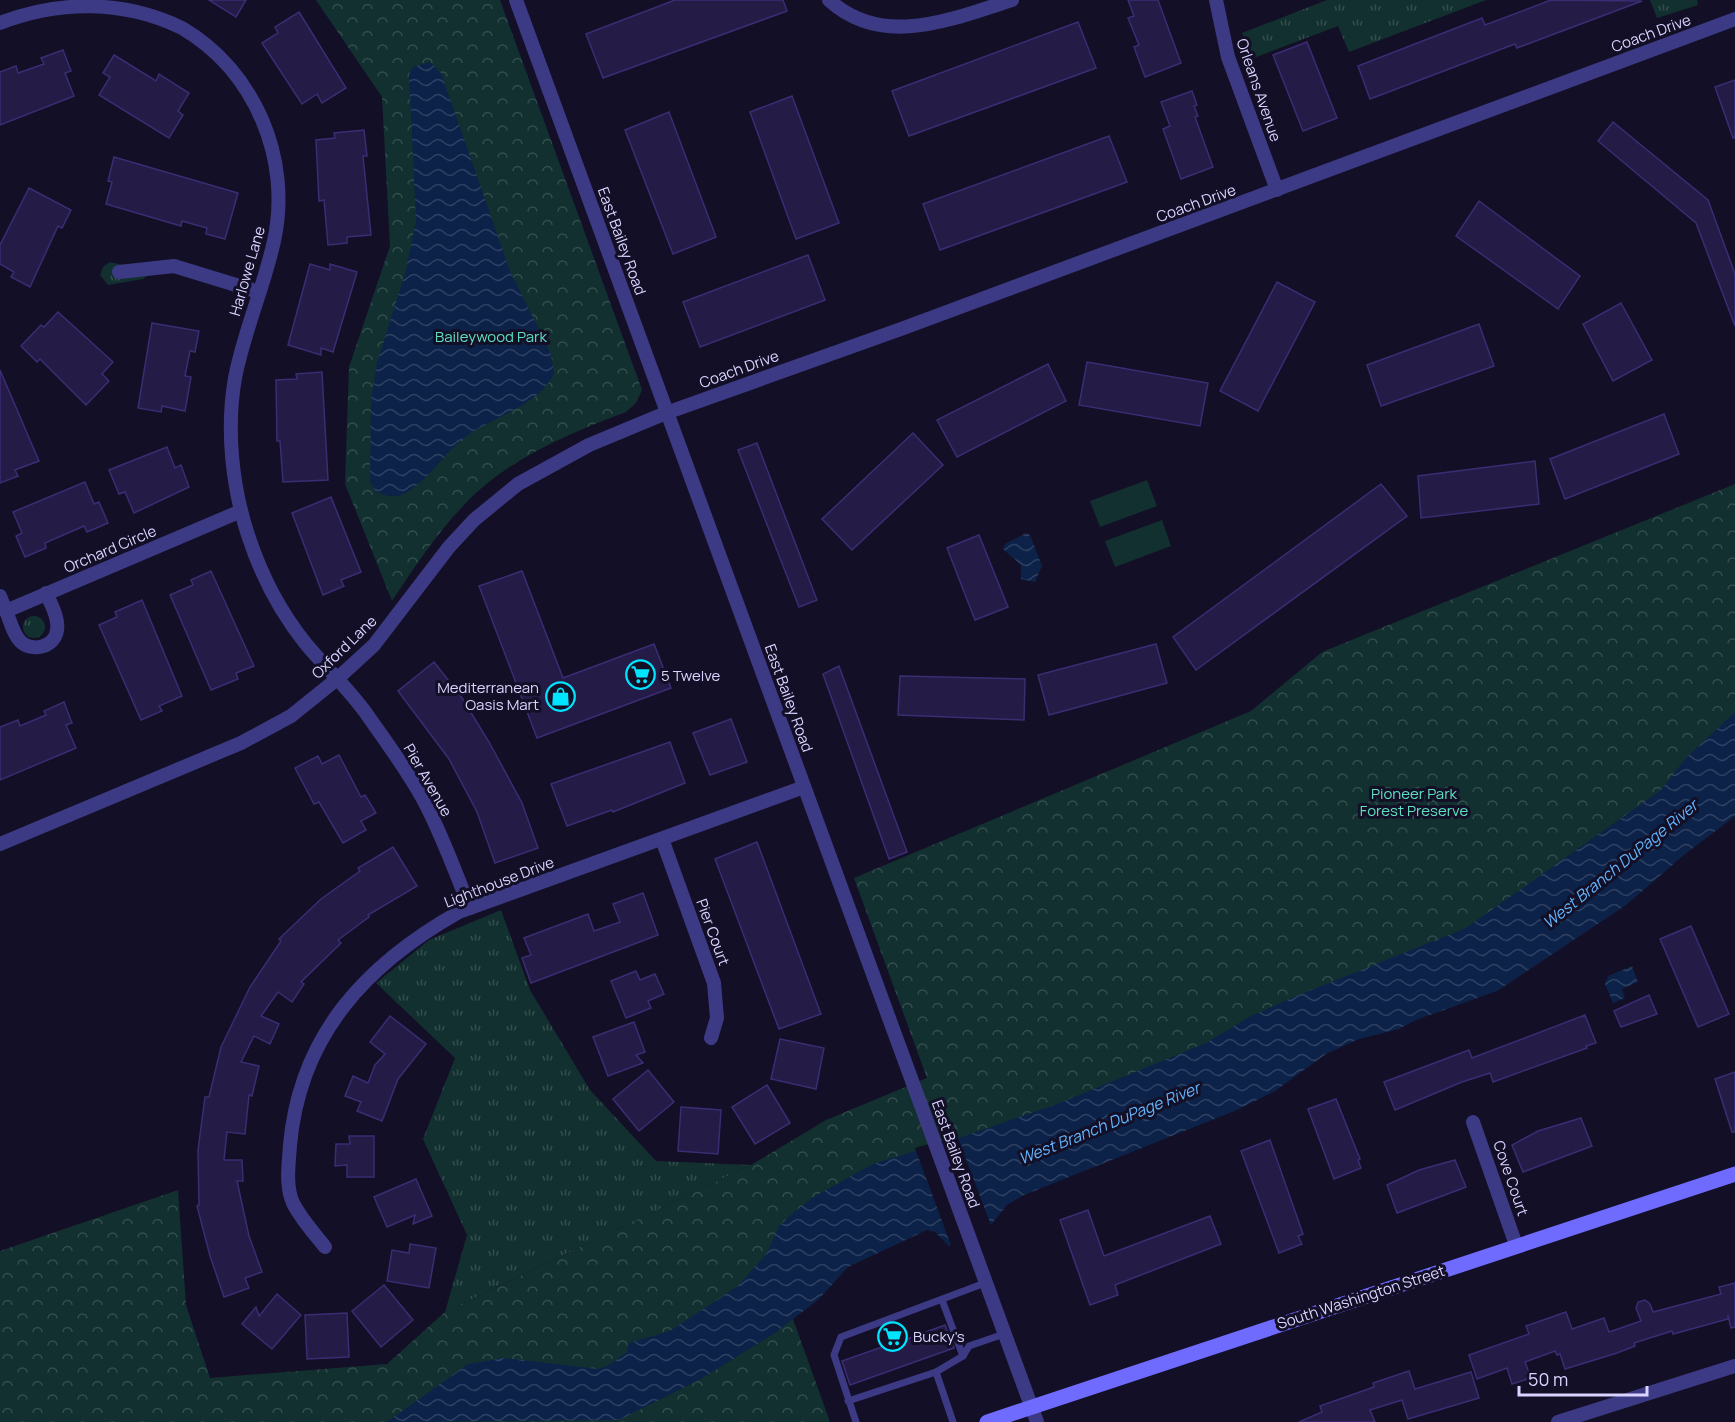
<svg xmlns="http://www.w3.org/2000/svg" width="1735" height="1422" font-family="Manrope,sans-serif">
<defs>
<pattern id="grass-tufts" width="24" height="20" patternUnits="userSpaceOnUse" patternTransform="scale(1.5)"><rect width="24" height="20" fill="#12302f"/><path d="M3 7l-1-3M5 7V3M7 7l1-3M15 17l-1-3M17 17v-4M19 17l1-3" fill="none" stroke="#344d4e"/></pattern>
<pattern id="park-crowns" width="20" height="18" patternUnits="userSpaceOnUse" patternTransform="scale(1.5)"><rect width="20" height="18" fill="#12302f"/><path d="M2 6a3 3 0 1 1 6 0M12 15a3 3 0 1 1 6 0" fill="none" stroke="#344d4e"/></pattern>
<pattern id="water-waves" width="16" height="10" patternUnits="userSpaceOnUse" patternTransform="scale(1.5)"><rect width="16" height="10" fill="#0c2248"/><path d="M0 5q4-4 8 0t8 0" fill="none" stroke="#2f4163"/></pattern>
</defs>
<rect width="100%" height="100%" fill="#130f26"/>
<g fill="url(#grass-tufts)">
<path d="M 1327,0 L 1486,0 L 1349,52 L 1338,26 L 1251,59 L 1242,33 Z"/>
<path d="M 1650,0 L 1697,0 L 1698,5 L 1657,18 Z"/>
<path d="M 110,262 L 146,271 L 148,275 L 143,279 L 108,285 L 100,275 L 103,267 Z"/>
<circle cx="34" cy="627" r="11"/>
<path d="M 501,910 L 530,990 L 590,1090 L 656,1161 L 751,1165 L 445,1312 L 467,1235 L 423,1139 L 455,1058 L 376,983 L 429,940 Z"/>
</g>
<g fill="url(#park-crowns)">
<path d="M 316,0 L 500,0 L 642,390 L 636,403 L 626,412 C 568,434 507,459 464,505 C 436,534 414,568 392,601 L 345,484 L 349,367 L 390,246 L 382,97 Z"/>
<path d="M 1735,484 L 1735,768 L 1607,878 L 786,1264 L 793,1319 L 830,1422 L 0,1422 L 0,1251 L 178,1190 L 186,1305 L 210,1378 L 387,1364 L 445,1312 L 751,1165 L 826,1120 L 927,1078 L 854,878 L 1251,711 L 1322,652 Z"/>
</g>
<g fill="#12302f">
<path d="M 1147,480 L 1157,506 L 1100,527 L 1090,501 Z"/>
<path d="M 1162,520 L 1171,546 L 1115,567 L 1105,541 Z"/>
</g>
<g fill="url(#water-waves)">
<path d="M 430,62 L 441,73 L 510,271 L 551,354 L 554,374 C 537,408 491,416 464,438 C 444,454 428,480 406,493 C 395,499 385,496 375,491 L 370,481 L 371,400 L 377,363 L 406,270 L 416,221 L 409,74 L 413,67 Z"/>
<path d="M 1026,533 L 1030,535 L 1042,566 L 1035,582 L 1021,579 L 1021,565 L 1003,549 L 1005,544 Z"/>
<path d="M 1735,712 L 1735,816 L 1684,855 L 1626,905 L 1497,991 L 1416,1020 L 1399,1029 L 1359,1039 L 1326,1054 L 1275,1091 L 1237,1110 L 1024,1195 L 1007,1205 L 989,1227 L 949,1246 L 935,1232 L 927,1230 L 848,1267 L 819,1299 L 775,1333 L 701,1379 L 619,1420 L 387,1422 L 468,1364 L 504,1358 L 598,1369 L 609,1365 L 627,1352 L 629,1343 L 670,1331 L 738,1286 L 767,1253 L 779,1226 L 794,1212 L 815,1196 L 873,1164 L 965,1136 L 1057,1104 L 1206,1043 L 1249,1017 L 1289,999 L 1466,928 L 1661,790 L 1686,758 Z"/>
<path d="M 1632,966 L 1638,982 L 1622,989 L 1625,998 L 1613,1003 L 1605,984 L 1608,976 Z"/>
</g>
<path fill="#130f26" d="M 957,1136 L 992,1228 L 952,1248 L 915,1148 Z"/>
<g fill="#241b47" stroke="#3b2d73" stroke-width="1.5">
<path d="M 209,0 L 246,0 L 236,17 Z"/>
<path d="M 675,0 L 783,0 L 787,11 L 603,78 L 586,34 Z"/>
<path d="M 1128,0 L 1158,0 L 1181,63 L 1145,77 L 1134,47 L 1139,45 L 1128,18 L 1134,16 Z"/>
<path d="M 1551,0 L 1642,1 L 1517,48 L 1515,44 L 1370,99 L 1358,66 L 1482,18 L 1485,25 Z"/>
<path d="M 299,12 L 346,88 L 322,103 L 317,94 L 302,104 L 262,43 L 278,33 L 275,27 Z"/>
<path d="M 1078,22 L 1096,68 L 909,136 L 892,91 Z"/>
<path d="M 1307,42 L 1337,118 L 1303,131 L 1273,55 Z"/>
<path d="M 63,50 L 71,71 L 65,73 L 74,96 L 0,125 L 0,72 L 16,66 L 18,73 L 44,64 L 41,58 Z"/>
<path d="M 114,55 L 156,81 L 159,74 L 189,93 L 178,111 L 183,115 L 169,138 L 99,95 L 110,77 L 103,73 Z"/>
<path d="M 1735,80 L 1735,138 L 1733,138 L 1715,87 Z"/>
<path d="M 1192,91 L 1197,105 L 1194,106 L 1198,116 L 1195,117 L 1213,167 L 1181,179 L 1163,129 L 1170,126 L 1161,102 Z"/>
<path d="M 792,96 L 839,223 L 796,239 L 750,112 Z"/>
<path d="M 669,112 L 716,237 L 673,254 L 625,130 Z"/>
<path d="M 1613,122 L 1708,200 L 1735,274 L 1735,326 L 1696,223 L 1598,141 Z"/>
<path d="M 364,130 L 367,156 L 363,156 L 371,235 L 347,237 L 347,243 L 328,245 L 324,200 L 319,201 L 316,140 L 335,138 L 334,133 Z"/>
<path d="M 1109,136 L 1127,182 L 940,250 L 923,204 Z"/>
<path d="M 114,157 L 238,193 L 225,239 L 206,234 L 207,228 L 182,221 L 181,226 L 106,204 L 112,182 L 108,181 Z"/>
<path d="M 29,188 L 71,210 L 62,228 L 58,226 L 30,287 L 11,277 L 14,272 L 0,264 L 0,245 Z"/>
<path d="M 1479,201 L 1580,276 L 1558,309 L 1456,236 Z"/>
<path d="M 808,255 L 825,300 L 700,347 L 683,302 Z"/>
<path d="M 310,264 L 330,270 L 330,264 L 357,272 L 333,352 L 321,348 L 321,355 L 288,345 Z"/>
<path d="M 1277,282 L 1315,302 L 1258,411 L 1220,391 Z"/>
<path d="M 1621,303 L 1652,360 L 1613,381 L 1583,324 Z"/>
<path d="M 58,312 L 113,362 L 102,374 L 109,381 L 86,405 L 40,359 L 37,362 L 21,346 L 41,325 L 44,327 Z"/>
<path d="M 152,323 L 199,331 L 195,352 L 190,351 L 185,376 L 191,377 L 185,411 L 162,406 L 161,412 L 138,408 Z"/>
<path d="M 1479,324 L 1494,366 L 1381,406 L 1367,365 Z"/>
<path d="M 1087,362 L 1208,383 L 1200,426 L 1079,405 Z"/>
<path d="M 1048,364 L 1066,401 L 957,457 L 937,420 Z"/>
<path d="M 0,370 L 39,461 L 15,470 L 18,476 L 0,483 Z"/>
<path d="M 322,372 L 328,480 L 283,482 L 280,441 L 277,441 L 276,380 L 297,379 L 296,374 Z"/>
<path d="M 1664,414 L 1679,454 L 1565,499 L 1550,459 Z"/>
<path d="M 913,433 L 943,465 L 852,550 L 822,519 Z"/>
<path d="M 757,443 L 817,600 L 799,607 L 738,450 Z"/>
<path d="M 167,447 L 175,468 L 181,465 L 189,487 L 134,513 L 125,492 L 119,494 L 109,470 Z"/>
<path d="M 1535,461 L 1539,504 L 1421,518 L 1418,476 Z"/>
<path d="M 85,482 L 94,504 L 99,502 L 108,523 L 87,532 L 84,526 L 45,543 L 46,548 L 25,557 L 16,536 L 22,533 L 13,512 Z"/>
<path d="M 1381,484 L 1407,516 L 1196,670 L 1173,637 Z"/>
<path d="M 331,497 L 361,572 L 341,580 L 344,586 L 323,595 L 292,513 Z"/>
<path d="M 979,535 L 1008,607 L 975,620 L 947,548 Z"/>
<path d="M 211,571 L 254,666 L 236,673 L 238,679 L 211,690 L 170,595 L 193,585 L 191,580 Z"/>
<path d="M 522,571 L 563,678 L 654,644 L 671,688 L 537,738 L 479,586 Z"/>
<path d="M 142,600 L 182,696 L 159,706 L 162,711 L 141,720 L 99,625 L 117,617 L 115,612 Z"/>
<path d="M 1156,644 L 1167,683 L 1049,715 L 1038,675 Z"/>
<path d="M 434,662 L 462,698 L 489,742 L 522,803 L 538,848 L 495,863 L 477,812 L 449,759 L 398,691 Z"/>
<path d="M 839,666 L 907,852 L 889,859 L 823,674 Z"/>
<path d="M 900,676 L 1025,679 L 1024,720 L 898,715 Z"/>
<path d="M 64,702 L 72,723 L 66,725 L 76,748 L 0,780 L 0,727 L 18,720 L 20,726 L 46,715 L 44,711 Z"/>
<path d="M 731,719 L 747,762 L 710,775 L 693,733 Z"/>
<path d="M 670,742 L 685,783 L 613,812 L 612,810 L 567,826 L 551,784 Z"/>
<path d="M 339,755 L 361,797 L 365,795 L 376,813 L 361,821 L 366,830 L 343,843 L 319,802 L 314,804 L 295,768 L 318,756 L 322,764 Z"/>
<path d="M 757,842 L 821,1014 L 779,1029 L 715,859 Z"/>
<path d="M 393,847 L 417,886 L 368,915 L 369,917 L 338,940 L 341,943 L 301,982 L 304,984 L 292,1002 L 278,992 L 261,1016 L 279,1024 L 270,1044 L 254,1036 L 241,1062 L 259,1066 L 252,1096 L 249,1095 L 245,1134 L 227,1132 L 224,1160 L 242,1160 L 243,1181 L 237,1181 L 249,1236 L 262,1272 L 245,1278 L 249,1288 L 224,1297 L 210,1256 L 197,1206 L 199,1205 L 198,1150 L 205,1097 L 209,1097 L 221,1047 L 250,987 L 281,941 L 279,939 L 321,899 L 360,871 L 358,868 Z"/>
<path d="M 643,893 L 658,935 L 531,983 L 522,958 L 531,955 L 524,938 L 588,914 L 594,931 L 620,922 L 613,904 Z"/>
<path d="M 1691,926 L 1729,1014 L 1698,1027 L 1660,939 Z"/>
<path d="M 636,971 L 640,980 L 655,974 L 664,994 L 648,1001 L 651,1008 L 626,1018 L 611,981 Z"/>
<path d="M 1649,995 L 1657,1014 L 1621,1027 L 1614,1011 Z"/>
<path d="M 1585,1015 L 1596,1043 L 1586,1046 L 1587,1048 L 1493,1082 L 1490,1073 L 1462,1082 L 1395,1110 L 1384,1082 L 1469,1050 L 1472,1058 Z"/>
<path d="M 390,1016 L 426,1044 L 398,1079 L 382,1121 L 357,1111 L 361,1102 L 345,1096 L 353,1076 L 368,1083 L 375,1065 L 385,1054 L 370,1042 Z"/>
<path d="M 634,1022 L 645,1052 L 636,1055 L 643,1063 L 608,1076 L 593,1037 Z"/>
<path d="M 780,1039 L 824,1048 L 816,1089 L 771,1079 Z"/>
<path d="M 648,1070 L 674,1102 L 639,1131 L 613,1099 Z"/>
<path d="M 1735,1072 L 1735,1132 L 1732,1132 L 1715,1079 Z"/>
<path d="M 767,1085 L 790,1123 L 755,1144 L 732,1107 Z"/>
<path d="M 1336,1099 L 1360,1159 L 1358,1160 L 1361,1168 L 1334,1179 L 1308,1109 Z"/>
<path d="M 681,1107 L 721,1110 L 718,1154 L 678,1151 Z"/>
<path d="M 1581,1118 L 1592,1146 L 1523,1172 L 1512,1145 L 1538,1131 Z"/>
<path d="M 349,1136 L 374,1136 L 374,1177 L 347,1177 L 347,1165 L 335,1166 L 336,1144 L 350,1144 Z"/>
<path d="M 1270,1140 L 1303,1234 L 1298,1236 L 1302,1244 L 1279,1253 L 1241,1151 Z"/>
<path d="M 1455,1160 L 1466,1187 L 1397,1213 L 1387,1185 L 1419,1170 Z"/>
<path d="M 416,1179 L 432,1216 L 413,1224 L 415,1215 L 387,1227 L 374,1197 Z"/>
<path d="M 1088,1210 L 1104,1256 L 1210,1216 L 1221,1244 L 1115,1285 L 1118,1295 L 1090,1305 L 1060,1220 Z"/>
<path d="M 410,1244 L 436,1248 L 429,1288 L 387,1281 L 392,1250 L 409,1253 Z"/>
<path d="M 1735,1283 L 1735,1327 L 1731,1328 L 1728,1315 L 1728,1319 L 1673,1334 L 1672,1331 L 1634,1343 L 1635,1346 L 1617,1353 L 1565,1369 L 1560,1354 L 1557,1355 L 1555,1351 L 1525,1362 L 1531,1378 L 1512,1384 L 1507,1368 L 1477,1379 L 1469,1355 L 1529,1334 L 1526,1326 L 1566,1312 L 1572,1329 L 1604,1318 L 1609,1332 L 1641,1321 L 1636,1308 L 1638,1302 L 1645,1300 L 1650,1304 L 1653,1312 L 1721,1294 L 1719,1287 Z"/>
<path d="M 384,1285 L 413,1320 L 381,1347 L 352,1311 Z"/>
<path d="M 277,1294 L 301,1315 L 272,1349 L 242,1324 L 256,1307 L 259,1316 Z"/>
<path d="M 347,1313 L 349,1357 L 307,1359 L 305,1315 Z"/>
<path d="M 945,1325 L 954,1348 L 850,1385 L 842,1361 L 885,1346 L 880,1333 L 899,1326 L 904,1340 Z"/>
<path d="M 1409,1371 L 1415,1389 L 1471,1372 L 1479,1398 L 1408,1419 L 1402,1400 L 1370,1410 L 1375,1422 L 1299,1422 L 1322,1412 L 1320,1406 L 1374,1387 L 1373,1383 Z"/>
</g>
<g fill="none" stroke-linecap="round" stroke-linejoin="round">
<g stroke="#3d3a85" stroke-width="7">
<path d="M 942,1300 L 963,1356"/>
<path d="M 936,1372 L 953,1422"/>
<path d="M 848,1401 L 936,1372 L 963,1356 L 969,1346 L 1004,1334"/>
<path d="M 856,1422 L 834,1355 L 841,1337 L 985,1283"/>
</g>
<g stroke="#3d3a85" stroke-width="14">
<path d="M 516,0 L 1037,1422"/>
<path d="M 829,0 C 883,49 952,19 1012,0"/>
<path d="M 1216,0 L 1228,57 L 1277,190"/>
<path d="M 0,23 C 60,0 124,0 182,28 C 255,71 292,159 274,241 C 264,287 244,331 235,378 C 226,429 232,486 248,535 C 261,575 280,612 306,644 C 326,668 350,690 368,716 C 387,743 407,770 423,799 C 442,834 455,872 470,908"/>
<path d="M 119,272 L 174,266 L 259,292"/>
<path d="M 0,596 L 6,611 L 241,511"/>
<path d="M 6,611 C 10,620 13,634 20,641 C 32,653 55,647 57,630 C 59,618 51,604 46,593"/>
<path d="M 662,839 L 714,983 L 717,1018 L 711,1038"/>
<path d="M 0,844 L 241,743 L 291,716 L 337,679 L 374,645 L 449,547 L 474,520 L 518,484 L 589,445 L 666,413 L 901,329 L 1735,19"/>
<path d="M 1473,1122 L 1516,1245"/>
<path d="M 325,1247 C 314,1233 301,1219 293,1203 C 285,1185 289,1163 290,1145 C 300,1034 367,964 459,912 L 804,787"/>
<path d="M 1558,1422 L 1735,1366"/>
</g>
<path stroke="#6f6bff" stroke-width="15" d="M 987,1422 L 1735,1174"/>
</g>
<defs>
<symbol id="supermarket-ring" viewBox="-11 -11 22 22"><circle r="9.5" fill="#130f26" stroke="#00e5ff" stroke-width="1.5"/><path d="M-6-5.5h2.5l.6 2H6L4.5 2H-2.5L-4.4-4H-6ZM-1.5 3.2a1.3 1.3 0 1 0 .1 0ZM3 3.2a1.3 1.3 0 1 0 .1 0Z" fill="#00e5ff"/></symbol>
<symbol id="shop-ring" viewBox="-11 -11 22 22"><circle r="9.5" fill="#130f26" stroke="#00e5ff" stroke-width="1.5"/><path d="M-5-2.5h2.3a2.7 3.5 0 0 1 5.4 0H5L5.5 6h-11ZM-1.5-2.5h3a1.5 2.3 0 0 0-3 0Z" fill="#00e5ff"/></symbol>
</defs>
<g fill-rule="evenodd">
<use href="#supermarket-ring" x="624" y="658" width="33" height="33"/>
<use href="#shop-ring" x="544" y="680" width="33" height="33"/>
<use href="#supermarket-ring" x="876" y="1320" width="33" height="33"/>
</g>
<g text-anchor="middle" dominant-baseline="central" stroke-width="6" stroke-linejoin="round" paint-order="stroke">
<g font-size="15" fill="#d9d4ff" stroke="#130f26">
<text transform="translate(1651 33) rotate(-20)">Coach Drive</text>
<text transform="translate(1259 90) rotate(71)">Orleans Avenue</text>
<text transform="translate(1196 203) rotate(-20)">Coach Drive</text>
<text transform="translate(622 241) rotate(70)">East Bailey Road</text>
<text transform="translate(247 271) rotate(-74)">Harlowe Lane</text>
<text transform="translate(739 369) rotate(-20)">Coach Drive</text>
<text transform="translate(110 549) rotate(-23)">Orchard Circle</text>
<text transform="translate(344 647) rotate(-44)">Oxford Lane</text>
<text transform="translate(789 698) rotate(70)">East Bailey Road</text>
<text transform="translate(428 780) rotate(60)">Pier Avenue</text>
<text transform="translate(499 882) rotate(-21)">Lighthouse Drive</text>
<text transform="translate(713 932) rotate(70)">Pier Court</text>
<text transform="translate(956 1154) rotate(70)">East Bailey Road</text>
<text transform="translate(1511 1178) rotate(71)">Cove Court</text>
<text transform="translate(1361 1297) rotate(-18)">South Washington Street</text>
</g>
<g font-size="15" fill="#5fe0c0" stroke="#130f26">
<text x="491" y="336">Baileywood Park</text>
<text x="1414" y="793">Pioneer Park<tspan x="1414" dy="17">Forest Preserve</tspan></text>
</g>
<g font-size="15" fill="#d9d4ff" stroke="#130f26" text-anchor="start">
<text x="661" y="675">5 Twelve</text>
<text x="539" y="687" text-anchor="end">Mediterranean<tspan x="539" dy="17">Oasis Mart</tspan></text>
<text x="913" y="1336">Bucky's</text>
</g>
<g font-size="16" font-style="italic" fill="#62b6ff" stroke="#130f26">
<text transform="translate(1620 864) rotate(-39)">West Branch DuPage River</text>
<text transform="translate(1109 1123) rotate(-22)">West Branch DuPage River</text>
</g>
</g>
<path d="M1519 1386v9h128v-9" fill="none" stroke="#d9d4ff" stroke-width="3"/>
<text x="1528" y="1386" font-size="18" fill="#d9d4ff" stroke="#130f26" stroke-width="4.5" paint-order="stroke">50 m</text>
</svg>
